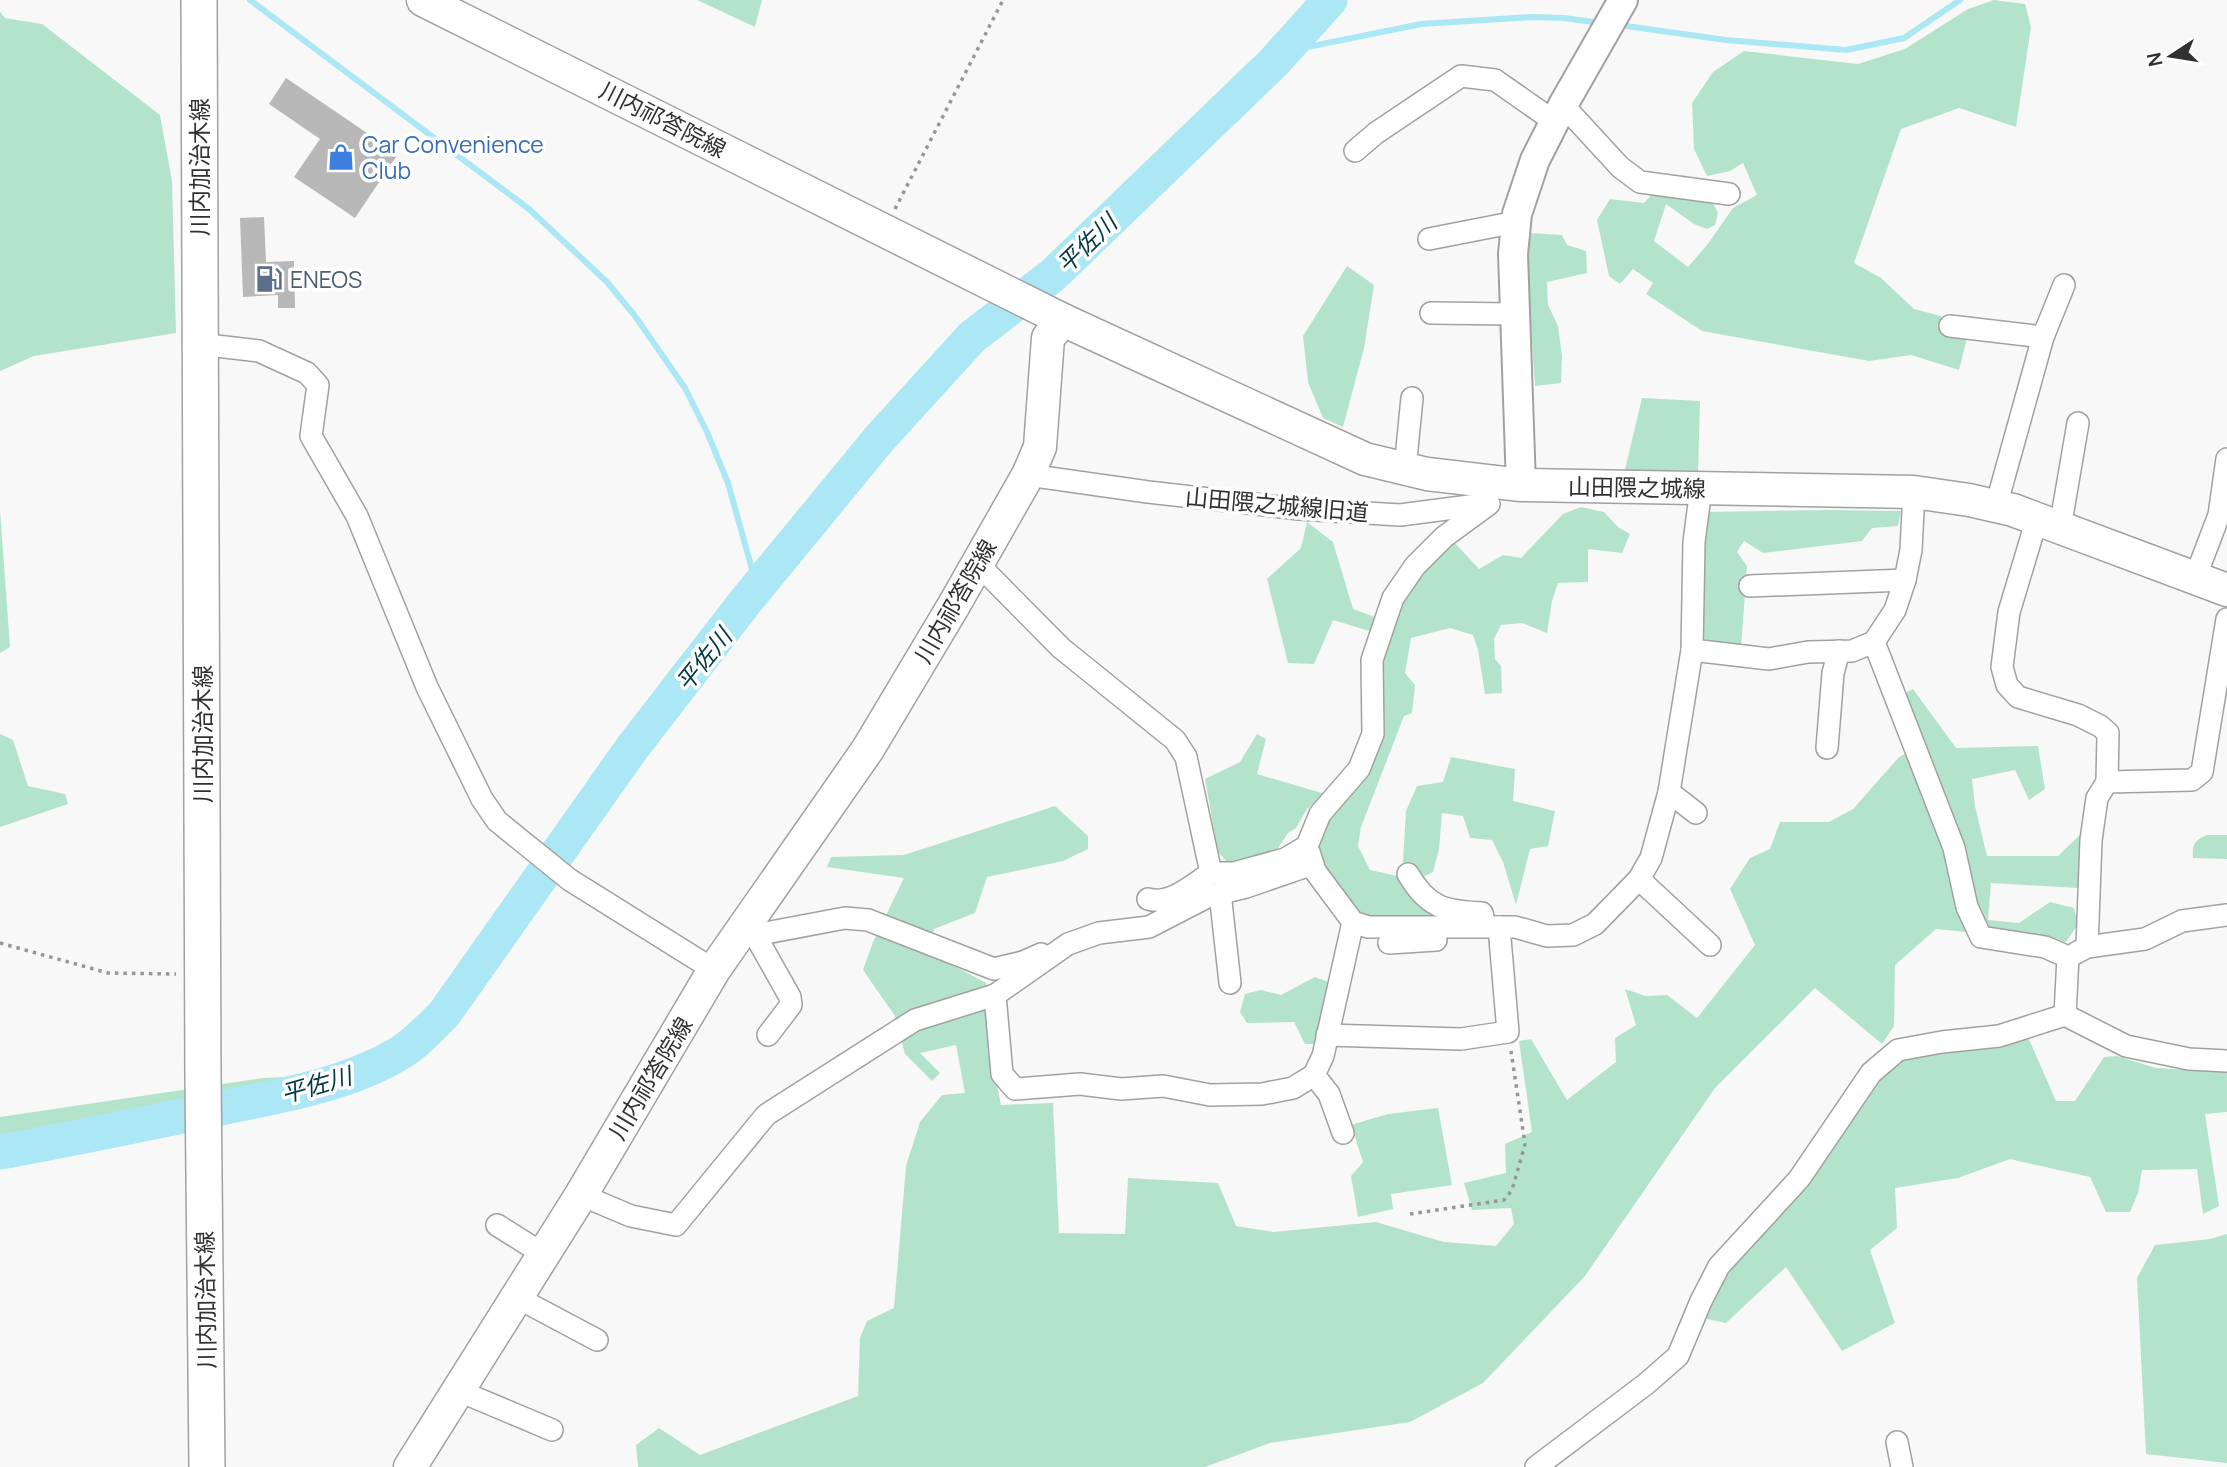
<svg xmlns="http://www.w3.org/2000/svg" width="2227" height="1467" font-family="Manrope,'Noto Sans JP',sans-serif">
<rect width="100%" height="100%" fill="#f8f8f9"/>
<g fill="#b4e3cb">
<path d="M 697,0 L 762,0 L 755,27 Z"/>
<path d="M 1994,0 L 2025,4 L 2031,27 L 2016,127 L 1959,108 L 1901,129 L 1854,263 L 1881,278 L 1914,309 L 1941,316 L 1941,332 L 1967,338 L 1959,370 L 1911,355 L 1869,361 L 1702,331 L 1646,294 L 1653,283 L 1633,269 L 1620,284 L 1609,276 L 1597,220 L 1610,199 L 1644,203 L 1656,190 L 1713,203 L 1718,213 L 1715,225 L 1707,229 L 1694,224 L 1666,204 L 1654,241 L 1688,267 L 1707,245 L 1733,208 L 1757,195 L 1743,163 L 1730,171 L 1707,176 L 1694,149 L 1692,103 L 1713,72 L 1744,51 L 1858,64 L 1905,49 L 1968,9 Z"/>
<path d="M 0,12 L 5,18 L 42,24 L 160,115 L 172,181 L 176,333 L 34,356 L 0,371 Z"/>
<path d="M 1529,233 L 1562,235 L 1567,245 L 1586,251 L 1587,273 L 1547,282 L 1548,305 L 1558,326 L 1562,356 L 1561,383 L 1535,386 L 1526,249 Z"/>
<path d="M 1347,266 L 1374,285 L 1364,348 L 1343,427 L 1323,418 L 1308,382 L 1303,336 Z"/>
<path d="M 1642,398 L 1700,401 L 1698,472 L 1624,474 Z"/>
<path d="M 1581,507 L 1604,512 L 1618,527 L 1630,534 L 1622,553 L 1588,549 L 1588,582 L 1558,583 L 1552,601 L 1547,633 L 1522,623 L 1501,625 L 1494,639 L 1495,659 L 1501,666 L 1502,693 L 1485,694 L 1478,650 L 1473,635 L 1450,628 L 1411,638 L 1405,673 L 1415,685 L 1412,713 L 1404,716 L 1361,827 L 1358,846 L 1370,870 L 1402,877 L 1406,811 L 1417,786 L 1443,782 L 1451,757 L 1515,769 L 1513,801 L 1555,811 L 1548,846 L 1530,849 L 1516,905 L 1503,862 L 1492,840 L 1470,838 L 1463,816 L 1442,813 L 1439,849 L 1433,872 L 1417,880 L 1449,922 L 1357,919 L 1312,846 L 1325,813 L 1363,770 L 1379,670 L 1393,608 L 1427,561 L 1454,542 L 1479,569 L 1503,555 L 1521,558 L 1563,514 Z"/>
<path d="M 0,510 L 10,647 L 0,653 Z"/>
<path d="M 1827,510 L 1901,511 L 1898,526 L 1872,528 L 1862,541 L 1763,553 L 1744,541 L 1737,552 L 1747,566 L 1741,648 L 1697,646 L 1703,512 Z"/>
<path d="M 1307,522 L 1333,542 L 1353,609 L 1380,619 L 1376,633 L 1333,620 L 1314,664 L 1288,663 L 1267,579 L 1301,548 Z"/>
<path d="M 1913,689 L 1956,748 L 2038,746 L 2045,789 L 2029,800 L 2015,770 L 1972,779 L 1975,806 L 1987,856 L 2058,856 L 2082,833 L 2078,888 L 1991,883 L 1988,920 L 2019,923 L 2050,902 L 2074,908 L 2078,924 L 2066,942 L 1936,929 L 1895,965 L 1894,1026 L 1882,1044 L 1815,988 L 1715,1088 L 1585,1276 L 1483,1383 L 1410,1422 L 1270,1443 L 1205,1467 L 638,1467 L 636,1445 L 659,1428 L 700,1455 L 858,1396 L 860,1338 L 867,1321 L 894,1308 L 906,1166 L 920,1122 L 942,1095 L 965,1093 L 956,1045 L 920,1053 L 940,1073 L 932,1081 L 905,1054 L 895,1016 L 863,970 L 873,942 L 904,878 L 827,867 L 831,857 L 904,855 L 1055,806 L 1088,836 L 1088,849 L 1063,861 L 987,877 L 975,913 L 934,929 L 928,952 L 986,983 L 988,1041 L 1001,1105 L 1053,1103 L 1059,1233 L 1125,1234 L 1128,1178 L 1218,1183 L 1236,1226 L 1273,1232 L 1376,1222 L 1444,1242 L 1496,1246 L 1514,1224 L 1511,1208 L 1472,1210 L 1464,1183 L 1506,1173 L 1505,1144 L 1532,1132 L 1519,1041 L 1531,1039 L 1567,1100 L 1616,1062 L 1615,1038 L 1636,1025 L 1625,989 L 1646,996 L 1667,995 L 1697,1018 L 1755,945 L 1730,889 L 1750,858 L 1770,849 L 1780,822 L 1829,822 L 1853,809 L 1899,757 L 1925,744 L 1903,694 Z"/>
<path d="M 0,734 L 13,740 L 28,786 L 65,794 L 68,804 L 0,827 Z"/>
<path d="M 1257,734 L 1266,739 L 1257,774 L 1325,794 L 1307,809 L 1296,828 L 1288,833 L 1276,851 L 1247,862 L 1227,862 L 1218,852 L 1205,779 L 1240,762 Z"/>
<path d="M 2207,835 L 2227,835 L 2227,859 L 2193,858 C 2192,845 2194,840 2207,835 Z"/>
<path d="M 1315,977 L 1328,982 L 1315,1044 L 1305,1044 L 1294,1022 L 1247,1023 L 1240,1012 L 1245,994 L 1261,990 L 1281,995 Z"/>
<path d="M 2028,1037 L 2056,1101 L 2075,1101 L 2104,1057 L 2117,1056 L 2156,1068 L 2227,1072 L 2227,1112 L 2205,1114 L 2219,1206 L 2203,1214 L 2197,1169 L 2142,1170 L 2138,1193 L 2130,1212 L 2106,1212 L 2090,1177 L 2010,1159 L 1958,1178 L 1895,1188 L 1897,1228 L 1870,1250 L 1895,1323 L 1842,1351 L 1786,1267 L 1726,1323 L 1702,1318 L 1726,1268 L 1874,1080 L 1901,1056 Z"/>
<path d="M 286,1077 L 69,1131 L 0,1143 L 0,1117 L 262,1078 Z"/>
<path d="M 1438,1108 L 1452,1185 L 1391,1194 L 1393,1209 L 1358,1217 L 1351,1176 L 1363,1162 L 1351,1125 L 1388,1114 Z"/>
<path d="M 2227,1234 L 2227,1463 L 2146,1454 L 2137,1278 L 2155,1245 L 2210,1239 Z"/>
</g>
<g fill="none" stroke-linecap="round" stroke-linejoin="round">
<g stroke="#ace7f5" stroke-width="6">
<path d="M 250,0 L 529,209 L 607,282 L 635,316 L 685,388 L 707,432 L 728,483 L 757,587"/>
<path d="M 1619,25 L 1726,40 L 1846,50 L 1904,38 L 1960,0"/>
<path d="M 1283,52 L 1421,24 L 1532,17 L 1564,18 L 1601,23"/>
</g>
<path stroke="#ace7f5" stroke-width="35" d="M 0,1152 C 72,1139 144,1124 216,1109 C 278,1096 345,1086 400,1053 C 416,1043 430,1028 444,1014 L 632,748 L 745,602 L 879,439 L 972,337 L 1053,275 L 1274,62 L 1330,0"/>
</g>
<g fill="#b9b8b8">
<path d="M 286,78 L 398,154 L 355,218 L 294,177 L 320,139 L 269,104 Z"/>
<path d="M 264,217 L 266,262 L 294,261 L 295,308 L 278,308 L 278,295 L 243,297 L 240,218 Z"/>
</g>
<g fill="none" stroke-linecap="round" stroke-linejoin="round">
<defs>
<g id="minor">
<path d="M 1563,105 L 1620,167 L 1640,182 L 1729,194"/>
<path d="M 1355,151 L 1376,133 L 1461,76 L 1495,80 L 1555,122"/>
<path d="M 1429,239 L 1516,222"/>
<path d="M 1431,313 L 1514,314"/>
<path d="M 1950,326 L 2043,337"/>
<path d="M 199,344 L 259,351 L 307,373 L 318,385 L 311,436 L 357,516 L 427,687 L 482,799 L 497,821 L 570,880 L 714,970"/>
<path d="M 1405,469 L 1412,398"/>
<path d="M 1028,475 L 1148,492 L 1299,509 L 1400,515 L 1485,504"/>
<path d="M 1701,488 L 1694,542 L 1692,650 L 1769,659 L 1808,652 L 1852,651 L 1874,642 L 1895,610 L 1905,580 L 1911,550 L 1914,492"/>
<path d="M 1996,506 L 2043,337 L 2064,285"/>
<path d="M 2037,519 L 2009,612 L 2002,667 L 2007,685 L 2018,697 L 2078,715 L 2100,726 L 2108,733 L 2107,782 L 2192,780 L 2202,772 L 2227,619"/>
<path d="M 2060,528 L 2078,423"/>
<path d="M 977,563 L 1061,648 L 1175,740 L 1186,757 L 1211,873 L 1234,873 L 1285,859 L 1307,846 L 1320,814 L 1359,769 L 1373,734 L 1372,660 L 1393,598 L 1415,566 L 1444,537 L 1489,504"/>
<path d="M 2195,578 L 2219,515 L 2227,459"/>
<path d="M 1750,586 L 1905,580"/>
<path d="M 1874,642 L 1954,848 L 1967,907 L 1981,937 L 2045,947 L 2068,957 L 2065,1015"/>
<path d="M 1692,650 L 1669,792 L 1696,813"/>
<path d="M 1827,748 L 1833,673 L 1839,651"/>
<path d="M 1669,792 L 1651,858 L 1639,879 L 1710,945"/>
<path d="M 1309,852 L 1315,871 L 1353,922 L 1368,927 L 1515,927 L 1547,936 L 1573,935 L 1595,924 L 1639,879"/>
<path d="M 1313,864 L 1246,887 L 1209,896 L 1149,927 L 1099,933 L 1068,944 L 995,995 L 1002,1074 L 1015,1089 L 1080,1084 L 1121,1089 L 1163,1086 L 1210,1095 L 1262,1094 L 1293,1088 L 1314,1075 L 1323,1056 L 1353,922"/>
<path d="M 1408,874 C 1428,908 1444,911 1482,913 L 1485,925"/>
<path d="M 1220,893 L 1230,983"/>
<path d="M 1148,899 C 1170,906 1193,884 1211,873"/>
<path d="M 743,929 L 755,935 L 845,918 L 868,920 L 994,969 L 1023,962 L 1041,954"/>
<path d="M 755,935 L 790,997 L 791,1005 L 768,1035"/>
<path d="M 1389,943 L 1436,940"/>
<path d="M 2087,947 L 2091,840 L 2097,798 L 2107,782"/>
<path d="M 2076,953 L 2087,947 L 2145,939 L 2182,921 L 2227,915"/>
<path d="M 1327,1035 L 1461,1039 L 1508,1032 L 1499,927"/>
<path d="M 1314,1075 L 1329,1094 L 1343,1133"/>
<path d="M 581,1195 L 631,1216 L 676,1225 L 766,1115 L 915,1020 L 995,995"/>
<path d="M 497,1225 L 543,1254"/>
<path d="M 516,1297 L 597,1340"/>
<path d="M 457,1390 L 552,1430"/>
<path d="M 1897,1442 L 1902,1467"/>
<path d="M 1536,1467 L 1646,1384 L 1678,1356 L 1701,1301 L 1719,1266 L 1799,1179 L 1871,1073 L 1898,1050 L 1942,1042 L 1999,1036 L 2065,1015 L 2126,1046 L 2189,1059 L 2227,1061"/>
</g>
<path id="tertiary" d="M 1521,485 L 1513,254 L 1517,214 L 1535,160 L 1563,105 L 1623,0"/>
<g id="secondary">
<path d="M 423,0 L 1063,320 L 1365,459 L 1427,474 L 1521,485 L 1914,492 L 1969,500 L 2013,510 L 2227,590"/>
<path d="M 410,1467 L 581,1195 L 714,970 L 868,749 L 954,605 L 1028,475 L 1040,447 L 1048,338 L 1063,320"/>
</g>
<path id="primary" d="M 199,0 L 203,1078 L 207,1467"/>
</defs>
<use href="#minor" stroke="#a1a1a2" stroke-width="24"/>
<use href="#tertiary" stroke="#a1a1a2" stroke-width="32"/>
<use href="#secondary" stroke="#a1a1a2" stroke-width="35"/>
<use href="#primary" stroke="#a1a1a2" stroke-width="38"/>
<g stroke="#979797" stroke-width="3.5" stroke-dasharray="3.5 5" stroke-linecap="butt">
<path d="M 895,209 L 1003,0"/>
<path d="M 0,943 L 108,973 L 176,974"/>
<path d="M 1410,1214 L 1504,1200 L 1512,1190 L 1525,1144 L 1511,1051"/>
</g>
<use href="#minor" stroke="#fff" stroke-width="21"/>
<use href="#tertiary" stroke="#fff" stroke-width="28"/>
<use href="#secondary" stroke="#fff" stroke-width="32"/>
<use href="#primary" stroke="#fff" stroke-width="35"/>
</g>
<defs>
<symbol id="shop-bare" viewBox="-9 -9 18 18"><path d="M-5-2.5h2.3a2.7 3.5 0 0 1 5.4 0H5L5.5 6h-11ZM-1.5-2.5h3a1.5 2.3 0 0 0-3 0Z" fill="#3f7fe0" stroke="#fff" stroke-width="2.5" paint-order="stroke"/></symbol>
<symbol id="fuel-bare" viewBox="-9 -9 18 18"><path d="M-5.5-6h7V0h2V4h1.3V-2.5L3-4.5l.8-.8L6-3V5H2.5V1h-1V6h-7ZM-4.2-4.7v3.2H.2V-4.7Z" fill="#5c6f8a" stroke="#fff" stroke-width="2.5" paint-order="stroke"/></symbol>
</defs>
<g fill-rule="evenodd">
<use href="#shop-bare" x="322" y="138" width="38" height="38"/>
<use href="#fuel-bare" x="250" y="260" width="38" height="38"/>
</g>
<g text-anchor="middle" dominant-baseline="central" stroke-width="7" stroke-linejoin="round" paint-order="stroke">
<g font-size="23" fill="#313131" stroke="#fff">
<text transform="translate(663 119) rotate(27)">川内祁答院線</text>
<text transform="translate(199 167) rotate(-90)">川内加治木線</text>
<text transform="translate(1637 487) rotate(1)">山田隈之城線</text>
<text transform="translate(1277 504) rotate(5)">山田隈之城線旧道</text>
<text transform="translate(955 601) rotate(-60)">川内祁答院線</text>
<text transform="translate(202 734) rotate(-90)">川内加治木線</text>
<text transform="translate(650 1078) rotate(-59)">川内祁答院線</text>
<text transform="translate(205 1300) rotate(-91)">川内加治木線</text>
</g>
<g font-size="23" fill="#366cbe" stroke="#fff" text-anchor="start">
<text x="362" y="144">Car Convenience<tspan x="362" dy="26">Club</tspan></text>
</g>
<g font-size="23" fill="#4e5e75" stroke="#fff" text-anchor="start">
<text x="290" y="279">ENEOS</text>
</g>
<g font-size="24" font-style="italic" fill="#013a44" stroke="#fff">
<text transform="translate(1086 243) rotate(-44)">平佐川</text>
<text transform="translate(703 659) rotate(-51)">平佐川</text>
<text transform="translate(316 1084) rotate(-16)">平佐川</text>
</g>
</g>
<g transform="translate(2171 56) rotate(258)" stroke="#ffffff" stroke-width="5" paint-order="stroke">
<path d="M0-5L12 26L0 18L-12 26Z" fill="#313131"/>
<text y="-10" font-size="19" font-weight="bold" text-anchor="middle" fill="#313131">N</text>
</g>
</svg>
